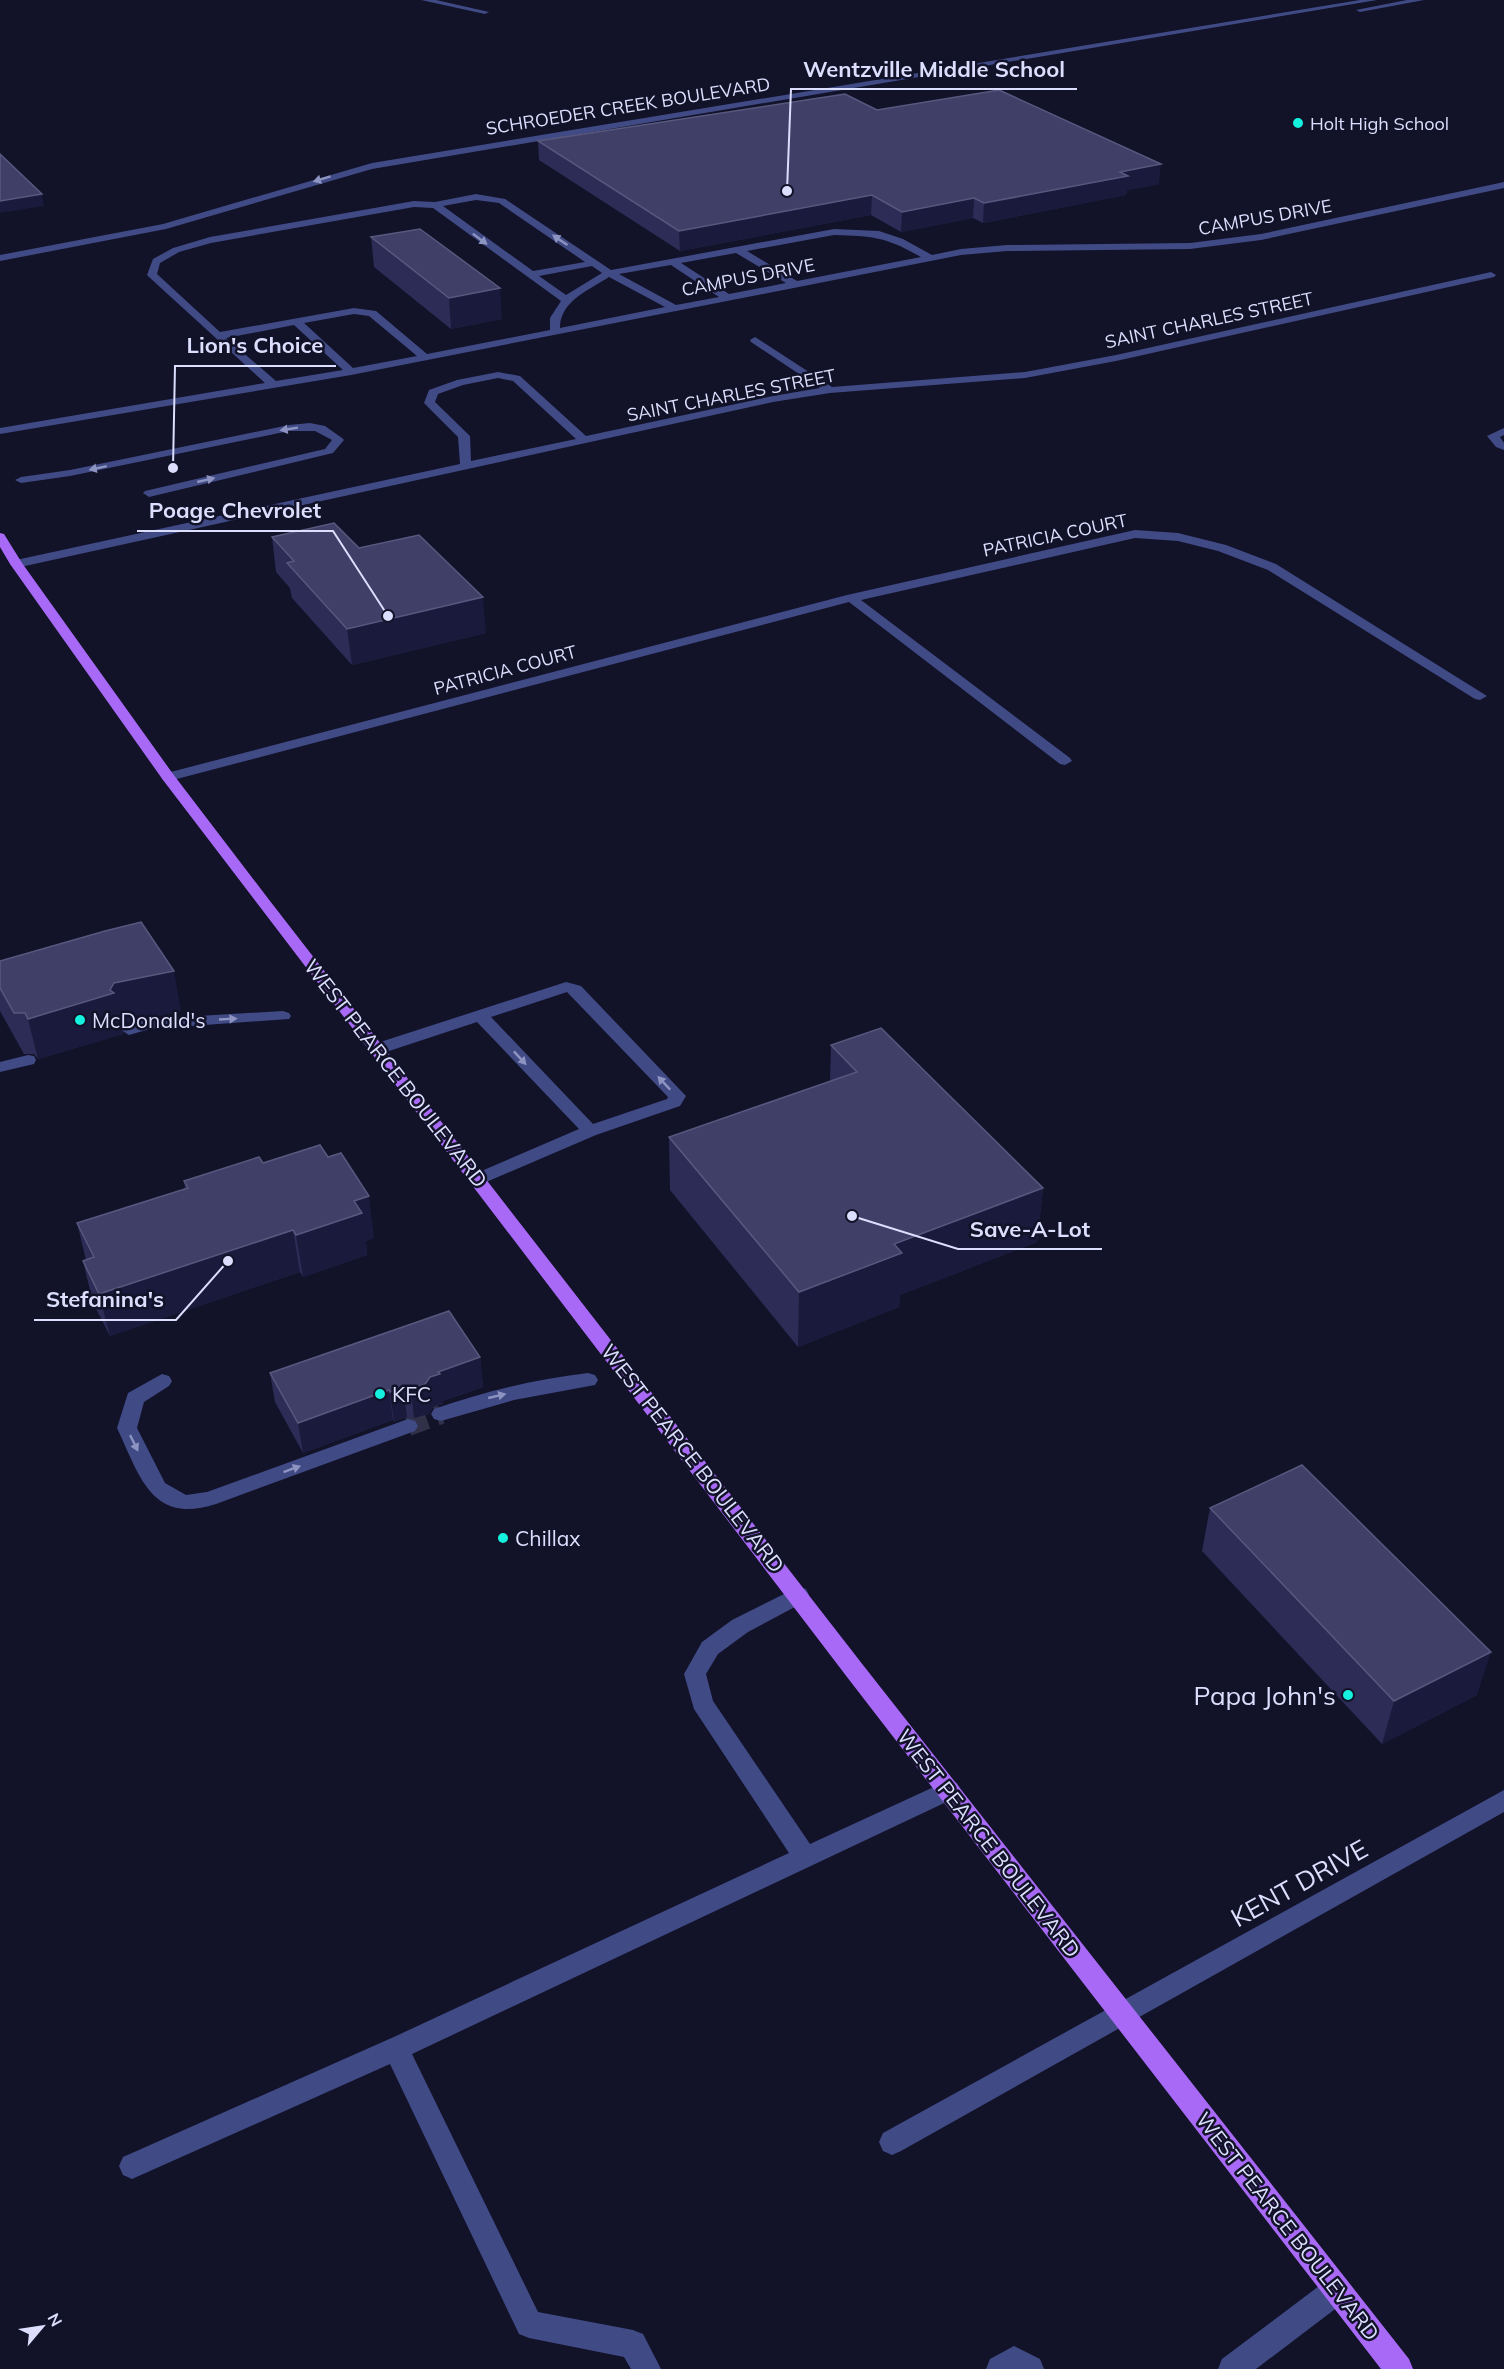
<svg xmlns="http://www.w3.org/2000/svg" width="1504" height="2369" font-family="Mulish,sans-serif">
<rect width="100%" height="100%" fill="#121229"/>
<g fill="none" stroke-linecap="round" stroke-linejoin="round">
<path stroke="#303149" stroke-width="20" stroke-dasharray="20 10" stroke-linecap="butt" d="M 408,1426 L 441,1414"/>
<g fill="#404a85" fill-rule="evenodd">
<path d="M 421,0 L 436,0 L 489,12 L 485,14 Z"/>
<path d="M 1360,0 L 1377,0 L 372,169 L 166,229 L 0,261 L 0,255 L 163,224 L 372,163 Z"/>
<path d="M 1407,0 L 1424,0 L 1360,12 L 1356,10 Z"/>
<path d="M 1504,182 L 1504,188 L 1261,240 L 1190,249 L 1007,251 L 961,255 L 351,375 L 0,434 L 0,428 L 265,383 L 149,277 L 147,275 L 153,259 L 173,248 L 210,237 L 414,201 L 435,202 L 476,194 L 505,199 L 611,270 L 834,229 L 879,231 L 903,239 L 932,255 L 961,249 L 1007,245 L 1190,243 L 1261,234 ZM 476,200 L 499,203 L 585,262 L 533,271 L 443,206 ZM 414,207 L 433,208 L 561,301 L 550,318 L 550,330 L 427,354 L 376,311 L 354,308 L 220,332 L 157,274 L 160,263 L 179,252 L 211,243 ZM 834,235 C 873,236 886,237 921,257 L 797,281 L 747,251 ZM 736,253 L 786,283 L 729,294 L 681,263 ZM 671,265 L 719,297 L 676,305 L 619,274 ZM 592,266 L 602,273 L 566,295 L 539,276 ZM 609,277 L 665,307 L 560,328 C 560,301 589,290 609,277 ZM 354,314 L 369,316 L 417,356 L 353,368 L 304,323 ZM 294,325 L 343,370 L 276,381 L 226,338 Z"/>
<path d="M 1491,272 L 1496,275 L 1494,277 L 1116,361 L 1025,378 L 830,393 L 773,402 L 16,568 L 10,564 L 16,560 L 460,464 L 458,437 L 424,403 L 429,390 L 457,380 L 498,372 L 520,376 L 586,436 L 773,396 L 820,388 L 751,342 L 750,340 L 755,337 L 832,387 L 1025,372 L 1116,355 ZM 498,378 L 513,381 L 576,439 L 471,461 L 470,436 L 435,402 L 438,394 L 463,385 Z"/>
<path d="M 310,423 L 325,426 L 342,438 L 344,440 L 333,453 L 149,497 L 143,493 L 145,491 L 325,449 L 332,440 L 315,431 L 289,431 L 70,476 L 21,483 L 15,480 L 21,477 L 70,470 L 289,425 Z"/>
<path d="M 1504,428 L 1504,435 L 1500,437 L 1504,443 L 1504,450 L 1496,447 L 1487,436 Z"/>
<path d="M 1135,530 L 1178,533 L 1226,545 L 1276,564 L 1487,696 L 1480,700 L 1475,699 L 1268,570 L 1218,551 L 1178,541 L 1135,538 L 861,600 L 1070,758 L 1072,761 L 1065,765 L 1060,764 L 849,602 L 173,780 L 163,780 L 161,777 L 163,774 L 847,595 Z"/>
<path d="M 566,982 L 581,986 L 686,1096 L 680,1106 L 596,1135 L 484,1183 L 472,1183 L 469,1179 L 472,1175 L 579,1129 L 477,1022 L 383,1053 L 371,1053 L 369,1049 L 371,1045 ZM 567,992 L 668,1097 L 667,1099 L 593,1124 L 491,1017 Z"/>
<path d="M 283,1011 L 289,1013 L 291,1016 L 289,1019 L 150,1029 L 129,1035 L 121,1030 L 123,1026 L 149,1019 Z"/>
<path d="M 28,1055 L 34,1056 L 36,1060 L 34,1064 L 0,1072 L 0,1062 Z"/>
<path d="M 588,1373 L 595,1375 L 598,1380 L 595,1385 L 514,1400 L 441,1421 L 434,1419 L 431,1414 L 434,1409 C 484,1392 535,1379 588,1373 Z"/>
<path d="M 162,1374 L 169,1376 L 172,1381 L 169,1386 L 144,1402 L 137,1428 L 165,1483 L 186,1495 L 207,1492 L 408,1419 L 415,1421 L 418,1426 L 415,1431 L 216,1504 C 151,1525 140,1476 117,1428 L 128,1393 Z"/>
<path d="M 798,1587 L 806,1589 L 809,1595 L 806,1601 L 748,1632 L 718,1654 L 706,1674 L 713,1701 L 810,1844 L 949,1780 L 957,1783 L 961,1790 L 957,1797 L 412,2054 L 538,2312 L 633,2330 L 643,2334 L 661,2369 L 631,2369 L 624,2357 L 529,2338 L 519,2334 L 390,2064 L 141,2175 L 132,2179 L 123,2175 L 119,2166 L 123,2157 L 396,2036 L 789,1853 L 694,1709 L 684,1674 L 702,1642 L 732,1620 Z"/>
<path d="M 1504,1790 L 1504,1812 L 901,2151 L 892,2155 L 883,2151 L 879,2142 L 883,2133 Z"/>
<path d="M 1337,2276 L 1347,2280 L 1351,2290 L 1347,2300 L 1256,2369 L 1218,2369 L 1222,2359 L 1327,2280 Z"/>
<path d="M 1014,2346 L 1040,2359 L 1044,2369 L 986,2369 L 990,2359 Z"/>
</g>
<path fill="#a86af6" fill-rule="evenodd" d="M 0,533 L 4,534 L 22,563 L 173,774 L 270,901 L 863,1665 L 1409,2359 L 1413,2369 L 1381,2369 L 847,1677 L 260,907 L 163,780 L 10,564 L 0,547 Z"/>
</g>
<g fill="#2d2c56">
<path d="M 877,110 L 1159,184 L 1127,190 L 1126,195 L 983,223 L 973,218 L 901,232 L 871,215 L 680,251 L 539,160 L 538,141 Z"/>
<path d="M 371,237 L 502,319 L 451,329 L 374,267 Z"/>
<path d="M 272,537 L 359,548 L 486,633 L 352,665 L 292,598 L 290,588 L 276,572 Z"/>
<path d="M 0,961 L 181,1011 L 122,1024 L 121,1026 L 123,1034 L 38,1059 L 34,1054 L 24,1054 L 0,1011 Z"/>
<path d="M 831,1045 L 1043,1188 L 1037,1242 L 900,1295 L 899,1307 L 798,1347 L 670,1190 L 669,1137 L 830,1081 Z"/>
<path d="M 263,1163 L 374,1238 L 366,1241 L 367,1255 L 303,1277 L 300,1272 L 110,1336 L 93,1303 L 83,1261 L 86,1260 L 77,1223 L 185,1189 L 184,1181 Z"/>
<path d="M 480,1357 L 483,1387 L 443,1401 L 443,1404 L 433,1407 L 429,1414 L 414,1418 L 407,1417 L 394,1422 L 393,1420 L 303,1453 L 275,1402 L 270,1373 Z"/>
<path d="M 1210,1508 L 1477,1695 L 1382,1744 L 1202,1551 Z"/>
</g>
<g fill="#1a1a3c">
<path d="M 1161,164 L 1159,184 L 1127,190 L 1126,195 L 983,223 L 984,203 L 1120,172 Z"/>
<path d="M 42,194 L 44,206 L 0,213 L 0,201 Z"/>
<path d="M 872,195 L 871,215 L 680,251 L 679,231 Z"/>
<path d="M 974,198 L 973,218 L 901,232 L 902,212 Z"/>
<path d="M 500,288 L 502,319 L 451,329 L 449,298 Z"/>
<path d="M 483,597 L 486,633 L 352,665 L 347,629 Z"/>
<path d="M 174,971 L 181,1011 L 122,1024 L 121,1026 L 123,1034 L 38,1059 L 28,1019 L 110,990 L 114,983 Z"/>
<path d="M 1043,1188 L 1037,1242 L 900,1295 L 899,1307 L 798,1347 L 799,1292 L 894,1244 Z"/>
<path d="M 369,1196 L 374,1238 L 366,1241 L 367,1255 L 303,1277 L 296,1235 L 354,1201 Z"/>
<path d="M 293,1230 L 300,1272 L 110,1336 L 99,1294 Z"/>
<path d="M 480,1357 L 483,1387 L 443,1401 L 443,1404 L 433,1407 L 429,1414 L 414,1418 L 411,1389 L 438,1372 Z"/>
<path d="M 403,1387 L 407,1417 L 394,1422 L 390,1392 Z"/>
<path d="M 389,1390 L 393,1420 L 303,1453 L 298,1423 Z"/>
<path d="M 1491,1652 L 1477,1695 L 1382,1744 L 1394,1701 Z"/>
</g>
<g fill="#403f68" stroke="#58587f" stroke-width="1.5">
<path d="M 999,90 L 1161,164 L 1120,172 L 1128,176 L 984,203 L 974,198 L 902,212 L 872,195 L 679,231 L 538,141 L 845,94 L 877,110 Z"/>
<path d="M 0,154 L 42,194 L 0,201 Z"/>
<path d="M 420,229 L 500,288 L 449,298 L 371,237 Z"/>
<path d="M 334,523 L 359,548 L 419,535 L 483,597 L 347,629 L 287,563 L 294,561 L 272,537 Z"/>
<path d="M 141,922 L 174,971 L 114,983 L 110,990 L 114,993 L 28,1019 L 25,1013 L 14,1013 L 0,988 L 0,961 L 105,931 Z"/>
<path d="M 881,1028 L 1043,1188 L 894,1244 L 902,1253 L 799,1292 L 669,1137 L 857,1072 L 831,1045 Z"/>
<path d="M 320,1145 L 328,1157 L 341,1153 L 369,1196 L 354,1201 L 362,1213 L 296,1235 L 293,1230 L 99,1294 L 83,1261 L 94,1257 L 77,1223 L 188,1188 L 184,1181 L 259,1157 L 263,1163 Z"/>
<path d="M 449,1311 L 480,1357 L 438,1372 L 440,1374 L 430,1377 L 425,1384 L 411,1389 L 403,1387 L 390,1392 L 389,1390 L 298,1423 L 270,1373 Z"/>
<path d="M 1302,1465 L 1491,1652 L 1394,1701 L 1210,1508 Z"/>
</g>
<defs><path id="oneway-solid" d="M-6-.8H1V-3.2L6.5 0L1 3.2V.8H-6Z" transform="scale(1.5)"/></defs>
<g fill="#8e94c1">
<use href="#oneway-solid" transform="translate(322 179) rotate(163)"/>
<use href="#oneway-solid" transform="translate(480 239) rotate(37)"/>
<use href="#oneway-solid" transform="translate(560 240) rotate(-146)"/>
<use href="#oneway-solid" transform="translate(289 429) rotate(171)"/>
<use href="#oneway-solid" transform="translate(98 468) rotate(168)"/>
<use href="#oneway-solid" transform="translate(206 480) rotate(-13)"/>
<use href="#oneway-solid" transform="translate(228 1019) rotate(-3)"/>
<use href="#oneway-solid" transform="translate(520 1058) rotate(47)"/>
<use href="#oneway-solid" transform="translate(664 1083) rotate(-133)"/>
<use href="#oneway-solid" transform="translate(497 1396) rotate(-13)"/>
<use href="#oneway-solid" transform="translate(134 1443) rotate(64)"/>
<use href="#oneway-solid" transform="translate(292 1469) rotate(-20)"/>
</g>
<g fill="#14f1df" stroke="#121229" stroke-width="2">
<circle cx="1298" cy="123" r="6"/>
<circle cx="80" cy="1020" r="6"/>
<circle cx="380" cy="1394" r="6"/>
<circle cx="503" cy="1538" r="6"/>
<circle cx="1348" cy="1695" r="6"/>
</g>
<g text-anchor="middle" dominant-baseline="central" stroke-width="5" stroke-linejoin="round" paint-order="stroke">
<g font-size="18" fill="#dcdefd" stroke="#121229">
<text transform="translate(628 106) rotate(-9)">SCHROEDER CREEK BOULEVARD</text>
<text transform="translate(1265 217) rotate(-10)">CAMPUS DRIVE</text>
<text transform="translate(748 277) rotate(-11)">CAMPUS DRIVE</text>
<text transform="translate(1209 320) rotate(-12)">SAINT CHARLES STREET</text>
<text transform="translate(731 395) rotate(-11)">SAINT CHARLES STREET</text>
<text transform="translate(1055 535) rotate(-12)">PATRICIA COURT</text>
<text transform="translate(505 670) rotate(-15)">PATRICIA COURT</text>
</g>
<g font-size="18" fill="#dcdefd" stroke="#121229" text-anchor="start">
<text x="1310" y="123">Holt High School</text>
</g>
<g font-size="21" fill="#dcdefd" stroke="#121229" text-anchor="start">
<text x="92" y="1020">McDonald's</text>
<text x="392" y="1394">KFC</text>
<text x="515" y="1538">Chillax</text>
</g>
<g font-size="21" fill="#dcdefd" stroke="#121229">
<text transform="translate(396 1073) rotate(52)">WEST PEARCE BOULEVARD</text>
<text transform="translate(693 1458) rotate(52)">WEST PEARCE BOULEVARD</text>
<text transform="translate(989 1843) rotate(52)">WEST PEARCE BOULEVARD</text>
<text transform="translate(1288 2226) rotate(52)">WEST PEARCE BOULEVARD</text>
</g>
<g font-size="26" fill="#dcdefd" stroke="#121229" text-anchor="end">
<text x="1336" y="1695">Papa John's</text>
</g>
<g font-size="26" fill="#dcdefd" stroke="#121229">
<text transform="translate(1299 1883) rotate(-29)">KENT DRIVE</text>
</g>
</g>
<path fill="none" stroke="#dcdefd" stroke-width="2" d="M787 191L791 89H1077M173 468L175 366H336M388 616L333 531H137M852 1216L958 1249H1102M228 1261L176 1320H34"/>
<g fill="#dcdefd" stroke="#121229" stroke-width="2">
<circle cx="787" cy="191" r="6"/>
<circle cx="173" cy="468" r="6"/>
<circle cx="388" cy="616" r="6"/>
<circle cx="852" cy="1216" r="6"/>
<circle cx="228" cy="1261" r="6"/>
</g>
<g font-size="22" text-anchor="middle" font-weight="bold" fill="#dcdefd" stroke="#121229" stroke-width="5" stroke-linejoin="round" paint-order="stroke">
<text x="934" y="77">Wentzville Middle School</text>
<text x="255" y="353">Lion's Choice</text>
<text x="235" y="518">Poage Chevrolet</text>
<text x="1030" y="1237">Save-A-Lot</text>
<text x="105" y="1307">Stefanina's</text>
</g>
<g transform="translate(42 2327) rotate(61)" stroke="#121229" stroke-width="4.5" paint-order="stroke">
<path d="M0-4.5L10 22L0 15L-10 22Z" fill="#dcdefd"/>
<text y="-9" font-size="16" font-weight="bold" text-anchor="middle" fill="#dcdefd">N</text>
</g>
</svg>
